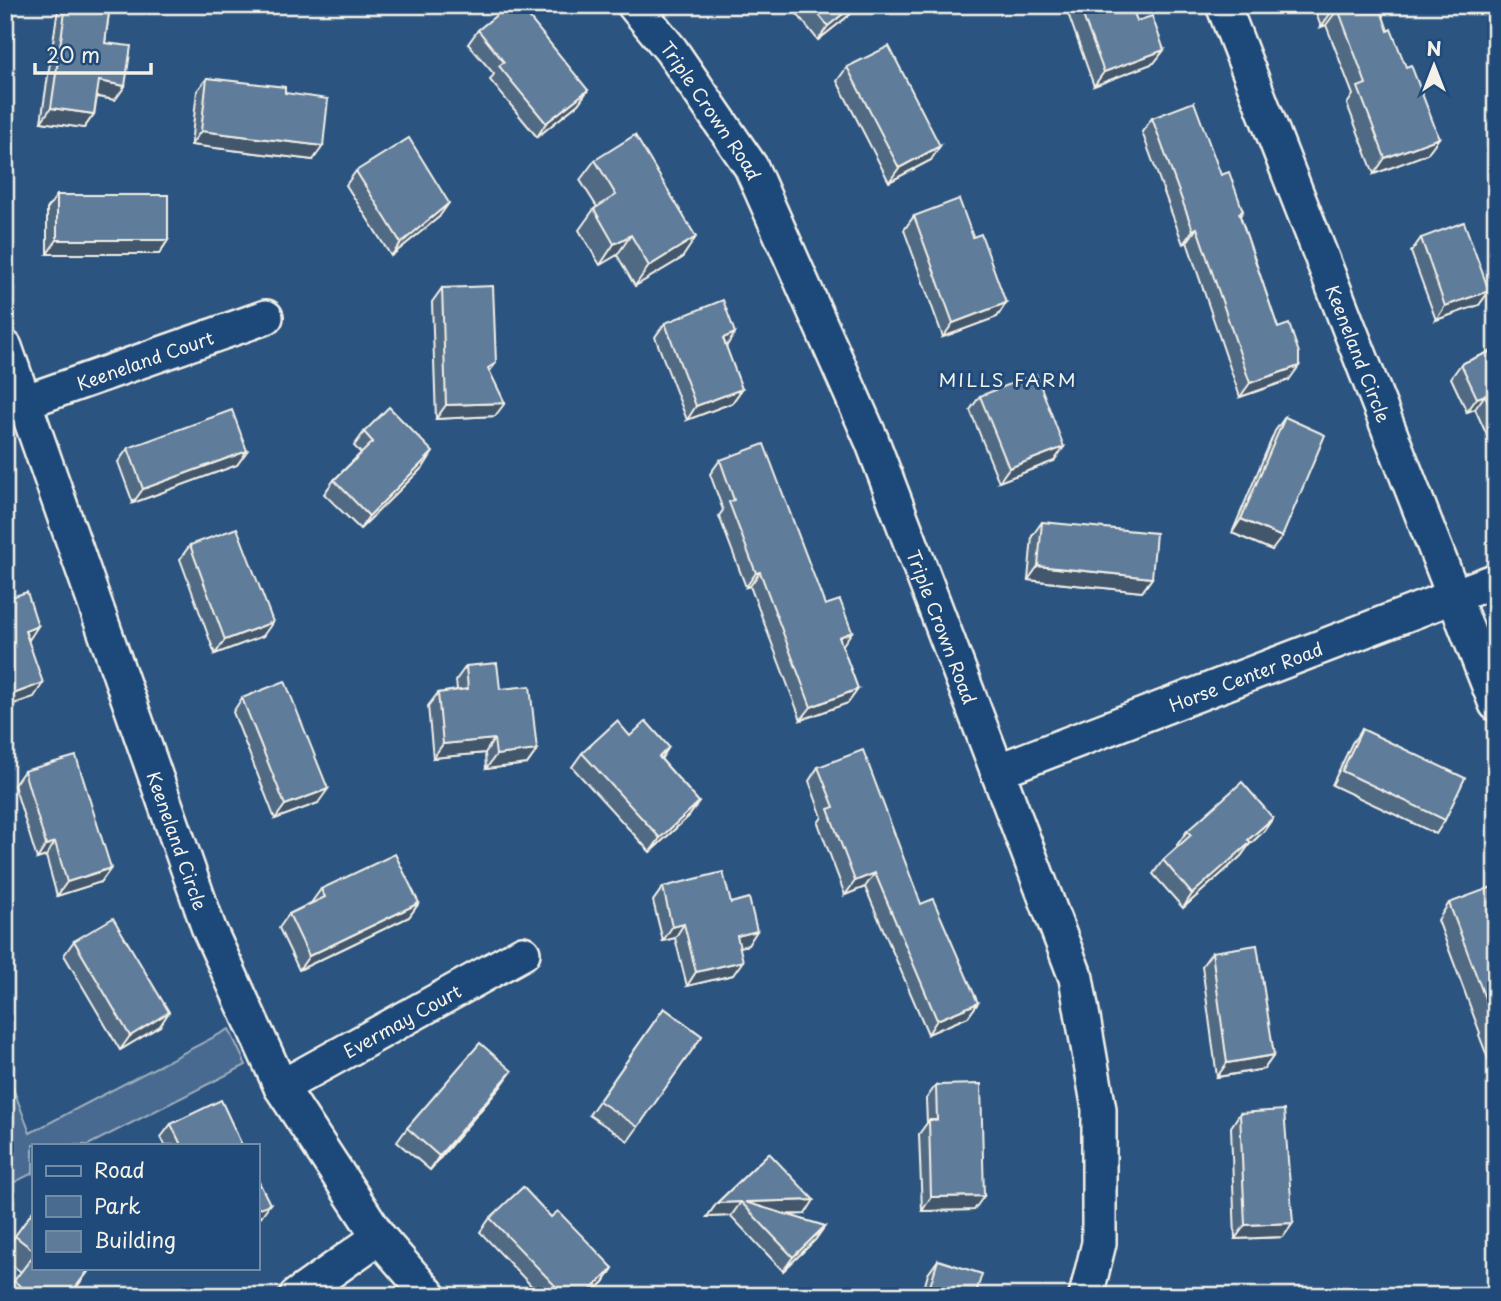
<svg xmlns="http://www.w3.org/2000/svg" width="1501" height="1301" font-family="'Playpen Sans',sans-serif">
<rect width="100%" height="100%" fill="#2c5481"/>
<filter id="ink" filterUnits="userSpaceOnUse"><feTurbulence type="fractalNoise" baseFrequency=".0143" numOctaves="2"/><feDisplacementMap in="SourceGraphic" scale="14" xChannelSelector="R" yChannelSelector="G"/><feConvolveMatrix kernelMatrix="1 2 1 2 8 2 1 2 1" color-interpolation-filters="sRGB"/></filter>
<g filter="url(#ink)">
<path fill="#496b90" stroke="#9eaebc" stroke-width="2" d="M 229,1029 L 246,1065 L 88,1145 L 33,1145 L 33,1173 L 5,1187 L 5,1067 L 30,1133 Z"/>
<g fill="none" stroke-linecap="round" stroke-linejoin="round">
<defs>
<g id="minor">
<path id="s1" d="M 634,5 L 671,50 L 751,167 L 872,441 L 1076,978 L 1099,1109 L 1099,1243 L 1086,1296"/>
<path id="s2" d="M 1223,5 L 1496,704"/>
<path id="s3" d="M 5,347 L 209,929 L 281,1087 L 379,1237 L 430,1296"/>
<path id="s4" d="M 24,402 L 266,317"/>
<path id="s5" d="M 997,771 L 1496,580"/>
<path id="s6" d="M 281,1087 L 523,953"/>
<path d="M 296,1296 L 379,1237"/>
</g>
</defs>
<use href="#minor" stroke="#f4f1e8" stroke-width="38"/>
<use href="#minor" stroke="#1f4a7a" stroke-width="33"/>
</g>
<g fill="#516a84" stroke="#f4f1e8" stroke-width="2">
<path d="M 60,5 L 110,5 L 105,43 L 125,86 L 115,100 L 97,97 L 94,114 L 84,128 L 41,122 L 58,9 Z"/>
<path d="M 790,5 L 857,5 L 853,12 L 818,40 Z"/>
<path d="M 1065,5 L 1131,5 L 1137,21 L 1164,50 L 1154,63 L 1094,86 Z"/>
<path d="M 1313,5 L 1379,5 L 1388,31 L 1439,138 L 1427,154 L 1374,174 L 1347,104 L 1353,95 L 1326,25 L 1321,27 Z"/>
<path d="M 478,30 L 588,90 L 578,104 L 537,137 L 490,80 L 494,74 L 468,44 Z"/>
<path d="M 847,67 L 931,160 L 889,182 L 837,81 Z"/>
<path d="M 207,78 L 285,93 L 313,160 L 191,145 L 197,91 Z"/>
<path d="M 1152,118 L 1221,175 L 1243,211 L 1240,216 L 1278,328 L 1289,380 L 1240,397 L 1187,242 L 1183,244 L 1142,132 Z"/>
<path d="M 595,160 L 682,258 L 635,286 L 617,255 L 600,265 L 579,230 L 594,209 L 597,207 L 580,180 Z"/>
<path d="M 356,171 L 439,217 L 391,256 L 346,185 Z"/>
<path d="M 57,195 L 168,240 L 159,254 L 47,254 L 47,209 Z"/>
<path d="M 914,216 L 973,237 L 1006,303 L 997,317 L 943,337 L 904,230 Z"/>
<path d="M 1421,238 L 1489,291 L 1479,305 L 1436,320 L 1411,252 Z"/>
<path d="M 442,288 L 496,363 L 490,371 L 495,416 L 436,419 L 432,302 Z"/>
<path d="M 665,323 L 726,347 L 742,389 L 732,403 L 687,420 L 655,337 Z"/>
<path d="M 1496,349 L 1496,455 L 1475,409 L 1467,412 L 1451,378 L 1461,364 Z"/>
<path d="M 980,396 L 1054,461 L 999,482 L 970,410 Z"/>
<path d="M 1285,417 L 1272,550 L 1232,533 L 1275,431 Z"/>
<path d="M 364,432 L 424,466 L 360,529 L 324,494 L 334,480 L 361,453 L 354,446 Z"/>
<path d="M 128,448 L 247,451 L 237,465 L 133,503 L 118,462 Z"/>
<path d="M 720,460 L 825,605 L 842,646 L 858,689 L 848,703 L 801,720 L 750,586 L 746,587 L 719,516 L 723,510 L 710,474 Z"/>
<path d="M 1042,522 L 1152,578 L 1142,592 L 1028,580 L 1032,536 Z"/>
<path d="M 190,545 L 263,636 L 215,654 L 180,559 Z"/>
<path d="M 466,666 L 500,689 L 537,750 L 527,764 L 486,769 L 485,753 L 433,758 L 428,706 L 438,693 L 457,690 L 456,680 Z"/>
<path d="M 242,698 L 318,803 L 275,819 L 233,712 Z"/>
<path d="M 1362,729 L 1445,820 L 1436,834 L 1332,785 L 1352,743 Z"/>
<path d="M 630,736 L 661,759 L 699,802 L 689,816 L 650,852 L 572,767 L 582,753 Z"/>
<path d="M 818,767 L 921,904 L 978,1003 L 968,1017 L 928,1034 L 865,887 L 845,895 L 818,823 L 822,817 L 809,781 Z"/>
<path d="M 24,771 L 111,868 L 101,882 L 57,896 L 46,856 L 37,859 L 14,785 Z"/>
<path d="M 1273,818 L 1263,832 L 1249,845 L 1241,856 L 1183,908 L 1153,874 L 1163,860 L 1178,846 L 1177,845 L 1187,831 Z"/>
<path d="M 663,887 L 731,903 L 748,945 L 739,947 L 733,975 L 687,986 L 675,938 L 663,941 L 653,901 Z"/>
<path d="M 321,889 L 419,903 L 409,917 L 299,970 L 279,928 L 289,914 L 311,903 Z"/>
<path d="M 1496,897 L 1496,1079 L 1479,1035 L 1480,1033 L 1438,920 L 1449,903 Z"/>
<path d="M 74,941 L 160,1026 L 120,1050 L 64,955 Z"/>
<path d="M 1212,952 L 1274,1055 L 1264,1069 L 1217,1077 L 1202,966 Z"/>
<path d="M 664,1008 L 702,1036 L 628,1141 L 589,1115 Z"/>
<path d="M 502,1085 L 430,1170 L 397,1142 L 407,1128 Z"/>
<path d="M 936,1085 L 974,1210 L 922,1211 L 919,1134 L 927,1123 L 926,1099 Z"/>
<path d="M 1240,1113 L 1293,1223 L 1283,1237 L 1235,1239 L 1231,1127 Z"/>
<path d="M 171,1124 L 242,1145 L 165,1145 L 161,1137 Z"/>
<path d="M 769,1153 L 805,1214 L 787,1215 L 825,1226 L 815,1240 L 783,1271 L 731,1216 L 707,1217 L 717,1203 Z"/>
<path d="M 33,1211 L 33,1268 L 91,1268 L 70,1296 L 5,1296 L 5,1294 L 21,1272 L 5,1260 L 5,1250 Z"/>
<path d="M 551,1217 L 613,1268 L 604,1282 L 589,1296 L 541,1296 L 480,1232 L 490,1218 Z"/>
<path d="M 938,1260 L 975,1296 L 922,1296 L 928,1274 Z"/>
</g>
<g fill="#42566c" stroke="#f4f1e8" stroke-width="2">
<path d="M 854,5 L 857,5 L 853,12 L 818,40 L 828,26 Z"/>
<path d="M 1338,9 L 1326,25 L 1321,27 L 1332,11 Z"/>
<path d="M 1164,50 L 1154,63 L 1094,86 L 1104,72 Z"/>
<path d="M 99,81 L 125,86 L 115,100 L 89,95 Z"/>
<path d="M 588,90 L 578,104 L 537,137 L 546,123 Z"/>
<path d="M 51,108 L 94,114 L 84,128 L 41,122 Z"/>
<path d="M 201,131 L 323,146 L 313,160 L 191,145 Z"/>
<path d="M 1439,138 L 1427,154 L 1374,174 L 1385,158 Z"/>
<path d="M 940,146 L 931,160 L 889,182 L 899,168 Z"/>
<path d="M 449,203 L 439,217 L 391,256 L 401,243 Z"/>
<path d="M 1197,228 L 1187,242 L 1183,244 L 1193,230 Z"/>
<path d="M 631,235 L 617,255 L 600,265 L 614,244 Z"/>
<path d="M 696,237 L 682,258 L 635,286 L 649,266 Z"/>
<path d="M 57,240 L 168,240 L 159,254 L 47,254 Z"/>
<path d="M 1489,291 L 1479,305 L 1436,320 L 1445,306 Z"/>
<path d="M 1006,303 L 997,317 L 943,337 L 953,323 Z"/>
<path d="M 735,333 L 726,347 L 723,338 Z"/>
<path d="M 1299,366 L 1289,380 L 1240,397 L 1250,383 Z"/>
<path d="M 742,389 L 732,403 L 687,420 L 696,406 Z"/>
<path d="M 1485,395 L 1475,409 L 1467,412 L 1477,398 Z"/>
<path d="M 505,403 L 495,416 L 436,419 L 446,405 Z"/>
<path d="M 1064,447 L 1054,461 L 999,482 L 1009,468 Z"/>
<path d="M 247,451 L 237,465 L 133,503 L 143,489 Z"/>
<path d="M 433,452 L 424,466 L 360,529 L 369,516 Z"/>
<path d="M 1241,519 L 1282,537 L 1272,550 L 1232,533 Z"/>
<path d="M 1038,566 L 1152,578 L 1142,592 L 1028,580 Z"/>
<path d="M 760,572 L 750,586 L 746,587 L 756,573 Z"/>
<path d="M 273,622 L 263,636 L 215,654 L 225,640 Z"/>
<path d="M 38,626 L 29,640 L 25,631 Z"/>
<path d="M 852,632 L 842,646 L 839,637 Z"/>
<path d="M 43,683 L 34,697 L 5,707 L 5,697 Z"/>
<path d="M 858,689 L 848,703 L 801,720 L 811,707 Z"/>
<path d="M 494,739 L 485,753 L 433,758 L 443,744 Z"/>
<path d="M 669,747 L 660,761 L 659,757 Z"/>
<path d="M 537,750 L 527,764 L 486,769 L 496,755 Z"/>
<path d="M 328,789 L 318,803 L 275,819 L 285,805 Z"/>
<path d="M 699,802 L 689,816 L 650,852 L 660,838 Z"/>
<path d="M 1273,818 L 1263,832 L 1249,845 L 1241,856 L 1183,908 L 1192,894 L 1248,840 Z"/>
<path d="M 55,842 L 46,856 L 37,859 L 46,845 Z"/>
<path d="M 111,868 L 101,882 L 57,896 L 67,882 Z"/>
<path d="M 875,873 L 865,887 L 845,895 L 855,881 Z"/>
<path d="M 419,903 L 409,917 L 299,970 L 309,956 Z"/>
<path d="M 684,924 L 675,938 L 663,941 L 672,927 Z"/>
<path d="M 757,931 L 748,945 L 727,950 L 737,936 Z"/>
<path d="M 743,961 L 733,975 L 687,986 L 696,972 Z"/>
<path d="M 978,1003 L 968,1017 L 928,1034 L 937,1020 Z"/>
<path d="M 169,1012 L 160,1026 L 120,1050 L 130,1036 Z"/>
<path d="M 1274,1055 L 1264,1069 L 1217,1077 L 1227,1063 Z"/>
<path d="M 512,1071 L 502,1085 L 430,1170 L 439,1156 Z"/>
<path d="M 984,1196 L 974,1210 L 922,1211 L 931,1197 Z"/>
<path d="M 814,1200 L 805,1214 L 754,1215 L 745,1202 Z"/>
<path d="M 741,1202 L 731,1216 L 707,1217 L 717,1203 Z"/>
<path d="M 270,1204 L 260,1218 L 257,1219 L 257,1209 Z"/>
<path d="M 1293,1223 L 1283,1237 L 1235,1239 L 1245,1225 Z"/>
<path d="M 825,1226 L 815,1240 L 783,1271 L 793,1257 Z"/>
<path d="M 613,1268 L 604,1282 L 589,1296 L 585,1296 Z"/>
</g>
<g fill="#5e7b9a" stroke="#f4f1e8" stroke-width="2">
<path d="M 66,5 L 110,5 L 105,43 L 131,46 L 125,86 L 99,81 L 94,114 L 51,108 Z"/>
<path d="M 509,5 L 519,5 L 588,90 L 546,123 L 499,66 L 504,62 L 478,30 Z"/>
<path d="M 811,5 L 854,5 L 828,26 Z"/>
<path d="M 1079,5 L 1131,5 L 1137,21 L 1152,16 L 1164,50 L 1104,72 Z"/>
<path d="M 1330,5 L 1379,5 L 1388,31 L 1391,29 L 1406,67 L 1411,65 L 1439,138 L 1385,158 L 1358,87 L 1366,84 L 1338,9 L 1332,11 Z"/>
<path d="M 889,46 L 940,146 L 899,168 L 847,67 Z"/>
<path d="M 207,78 L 285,87 L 285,93 L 328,99 L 323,146 L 201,131 Z"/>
<path d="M 1194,102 L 1221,175 L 1229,172 L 1243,211 L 1239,213 L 1278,328 L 1289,324 L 1299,353 L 1299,366 L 1250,383 L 1197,228 L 1193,230 L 1152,118 Z"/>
<path d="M 635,135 L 696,237 L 649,266 L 631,235 L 614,244 L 594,209 L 616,195 L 595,160 Z"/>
<path d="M 409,138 L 449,203 L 401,243 L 356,171 Z"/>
<rect x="57" y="195" width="111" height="45"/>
<path d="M 959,199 L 973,237 L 981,234 L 1006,303 L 953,323 L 914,216 Z"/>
<path d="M 1464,222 L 1489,291 L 1445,306 L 1421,238 Z"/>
<path d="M 493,286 L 496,363 L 488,368 L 505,403 L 446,405 L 442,288 Z"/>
<path d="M 723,300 L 735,333 L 723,338 L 742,389 L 696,406 L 665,323 Z"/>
<path d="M 1496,349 L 1496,419 L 1485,395 L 1477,398 L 1461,364 Z"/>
<path d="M 1036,374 L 1064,447 L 1009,468 L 980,396 Z"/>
<path d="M 389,407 L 433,452 L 369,516 L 334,480 L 373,442 L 364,432 Z"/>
<path d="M 232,410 L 247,451 L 143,489 L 128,448 Z"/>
<path d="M 1285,417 L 1325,435 L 1282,537 L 1241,519 Z"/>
<path d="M 764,444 L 825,605 L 840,600 L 852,632 L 839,637 L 858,689 L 811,707 L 760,572 L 756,573 L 729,502 L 734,500 L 720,460 Z"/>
<path d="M 1042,522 L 1156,533 L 1152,578 L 1038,566 Z"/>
<path d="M 237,528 L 273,622 L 225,640 L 190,545 Z"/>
<path d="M 27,592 L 38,626 L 25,631 L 43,683 L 5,697 L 5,599 Z"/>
<path d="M 497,663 L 500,689 L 530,686 L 537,750 L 496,755 L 494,739 L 443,744 L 438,693 L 468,689 L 466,666 Z"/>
<path d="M 285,681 L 328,789 L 285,805 L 242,698 Z"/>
<path d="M 617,721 L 630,736 L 646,721 L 669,747 L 659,757 L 699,802 L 660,838 L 582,753 Z"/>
<path d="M 1362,729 L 1465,778 L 1445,820 L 1342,771 Z"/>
<path d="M 863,750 L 921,904 L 933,899 L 978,1003 L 937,1020 L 875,873 L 855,881 L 828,809 L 834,807 L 818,767 Z"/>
<path d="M 76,756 L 111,868 L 67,882 L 55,842 L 46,845 L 24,771 Z"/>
<path d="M 1242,782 L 1273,818 L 1248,840 L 1251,842 L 1192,894 L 1163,860 L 1191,835 L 1187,831 Z"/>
<path d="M 395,854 L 419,903 L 309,956 L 289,914 L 325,897 L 321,889 Z"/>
<path d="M 723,872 L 731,903 L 749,898 L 757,931 L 737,936 L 743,961 L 696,972 L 684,924 L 672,927 L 663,887 Z"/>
<path d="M 1492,887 L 1496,897 L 1496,1032 L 1490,1018 L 1492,1017 L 1449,903 Z"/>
<path d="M 113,918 L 169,1012 L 130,1036 L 74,941 Z"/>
<path d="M 1257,945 L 1274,1055 L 1227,1063 L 1212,952 Z"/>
<path d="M 664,1008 L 702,1036 L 638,1127 L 599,1101 Z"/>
<path d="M 480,1043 L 512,1071 L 439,1156 L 407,1128 Z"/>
<path d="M 981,1084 L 984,1196 L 931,1197 L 929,1120 L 937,1120 L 936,1085 Z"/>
<path d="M 221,1100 L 242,1145 L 181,1145 L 171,1124 Z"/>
<path d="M 1284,1110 L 1293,1223 L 1245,1225 L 1240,1113 Z"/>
<path d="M 769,1153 L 814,1200 L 745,1202 L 825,1226 L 793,1257 L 741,1202 L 717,1203 Z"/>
<path d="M 257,1178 L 270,1204 L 257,1209 Z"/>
<path d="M 523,1187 L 551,1217 L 558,1211 L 613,1268 L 585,1296 L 565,1296 L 490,1218 Z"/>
<path d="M 33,1211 L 33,1250 L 15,1236 Z"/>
<path d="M 33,1256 L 33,1268 L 90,1268 L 69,1296 L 33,1296 L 14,1281 Z"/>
<path d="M 938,1260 L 982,1274 L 975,1296 L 927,1296 Z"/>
</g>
</g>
<g text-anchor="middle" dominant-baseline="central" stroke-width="6" stroke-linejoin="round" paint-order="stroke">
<g font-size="18" fill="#f4f1e8" stroke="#1f4a7a">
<text stroke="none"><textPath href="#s1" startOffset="131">Triple Crown Road</textPath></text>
<text stroke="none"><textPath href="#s2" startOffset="374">Keeneland Circle</textPath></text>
<text stroke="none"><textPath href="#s4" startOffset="128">Keeneland Court</textPath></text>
<text stroke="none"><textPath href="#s1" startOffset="698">Triple Crown Road</textPath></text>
<text stroke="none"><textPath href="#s5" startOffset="266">Horse Center Road</textPath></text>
<text stroke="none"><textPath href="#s3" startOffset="523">Keeneland Circle</textPath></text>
<text stroke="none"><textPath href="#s6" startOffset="138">Evermay Court</textPath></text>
</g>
<g font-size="19" letter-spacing="2" fill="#f4f1e8" stroke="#1f4a7a">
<text x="1008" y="379">MILLS FARM</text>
</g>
</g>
<rect width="1501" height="1301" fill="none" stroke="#1f4a7a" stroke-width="28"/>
<rect x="14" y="14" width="1473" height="1273" fill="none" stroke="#f4f1e8" stroke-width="2.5" filter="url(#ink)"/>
<rect x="32" y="1144" width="228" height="126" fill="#1f4a7a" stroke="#748da6" stroke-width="2"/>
<rect x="46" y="1166" width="35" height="10" fill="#1f4a7a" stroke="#748da6" stroke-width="2"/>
<text x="94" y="1178" font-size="21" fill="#f4f1e8">Road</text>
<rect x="46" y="1196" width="35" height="21" fill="#496b90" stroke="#748da6" stroke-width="2"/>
<text x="94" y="1214" font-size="21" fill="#f4f1e8">Park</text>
<rect x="46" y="1231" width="35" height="21" fill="#5e7b9a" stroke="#748da6" stroke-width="2"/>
<text x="94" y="1248" font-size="21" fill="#f4f1e8">Building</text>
<g transform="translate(1434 66)" stroke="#1f4a7a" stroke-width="5" paint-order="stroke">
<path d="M0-5L12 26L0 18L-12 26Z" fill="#f4f1e8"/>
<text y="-10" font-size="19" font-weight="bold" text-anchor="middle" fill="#f4f1e8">N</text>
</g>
<path d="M35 63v10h116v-10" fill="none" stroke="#f4f1e8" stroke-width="3.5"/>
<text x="46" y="63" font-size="21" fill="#f4f1e8" stroke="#1f4a7a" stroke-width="5" paint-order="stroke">20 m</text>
</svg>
